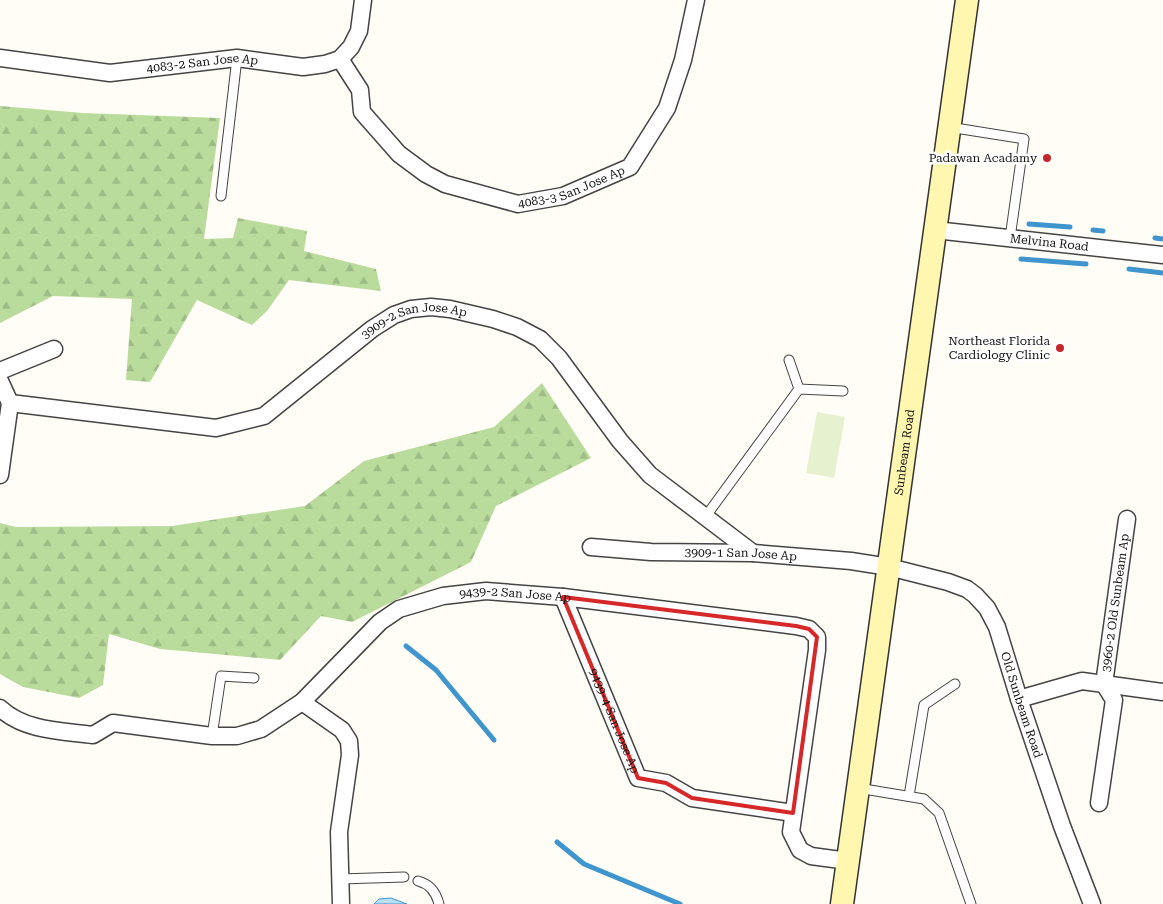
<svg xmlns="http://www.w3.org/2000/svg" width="1163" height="904" font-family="'Roboto Serif',serif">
<defs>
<pattern id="forest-firs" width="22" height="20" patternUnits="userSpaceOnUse" patternTransform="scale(1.25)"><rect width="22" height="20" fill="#b9dc9c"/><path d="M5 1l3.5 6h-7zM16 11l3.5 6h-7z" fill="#9ebc85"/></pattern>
<pattern id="water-waves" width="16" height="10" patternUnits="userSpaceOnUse" patternTransform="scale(1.25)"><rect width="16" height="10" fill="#b9e0f7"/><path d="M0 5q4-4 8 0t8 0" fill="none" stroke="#9ebfd3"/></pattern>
</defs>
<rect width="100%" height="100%" fill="#fffdf5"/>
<g fill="url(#forest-firs)">
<path d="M 0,106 L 83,113 L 220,118 L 204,239 L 233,238 L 238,218 L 307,231 L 304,251 L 376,269 L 381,291 L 289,280 L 267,311 L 252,325 L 197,300 L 150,382 L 126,380 L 132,299 L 53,296 L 0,323 Z"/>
<path d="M 542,383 L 591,458 L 496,506 L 471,562 L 352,622 L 321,616 L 280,660 L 160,649 L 109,634 L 103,685 L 79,698 L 23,687 L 0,674 L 0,523 L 16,527 L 172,526 L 305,506 L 364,461 L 494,427 Z"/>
</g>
<path fill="#e6f2cf" d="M 817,412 L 845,417 L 834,478 L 806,473 Z"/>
<path fill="url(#water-waves)" stroke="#3f96cf" d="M 391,898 L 407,904 L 374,904 L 379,899 Z"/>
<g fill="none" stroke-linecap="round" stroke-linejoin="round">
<g stroke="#3f96cf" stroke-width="5">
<path d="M 1029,224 L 1070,227"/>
<path d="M 1093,230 L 1103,231"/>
<path d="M 1155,238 L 1163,239"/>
<path d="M 1021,259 L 1086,264"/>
<path d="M 1129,269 L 1163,273"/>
<path d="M 406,646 L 436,670 L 494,740"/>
<path d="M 557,842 L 584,864 L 680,904"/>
</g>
<defs>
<g id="lane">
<path d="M 949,127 L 1024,139 L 1010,238"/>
<path d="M 221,196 L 237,58"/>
<path d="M 789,360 L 799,389"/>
<path d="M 706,516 L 799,389 L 843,391"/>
<path d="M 212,736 L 221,676 L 254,678"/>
<path d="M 858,788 L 924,799 L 939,813 L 971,904"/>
<path d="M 909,796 L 924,705 L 955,684"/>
<path d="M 340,879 L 404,877"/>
<path d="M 418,881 C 430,884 436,892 439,904"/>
</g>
<g id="street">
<path id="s1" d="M 0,58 L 110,73 L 237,58 L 303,67 L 325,64 L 340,59 L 351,47 L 359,31 L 363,0"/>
<path id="s2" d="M 340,59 L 360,90 L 362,112 L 399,154 L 426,174 L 445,184 L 518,204 L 563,196 L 630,167 L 667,108 L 683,60 L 696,0"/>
<path id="s3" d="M 935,230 L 1163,255"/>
<path d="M 0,371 L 54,349"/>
<path d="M 0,381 L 10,403 L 0,475"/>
<path id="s4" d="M 10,403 L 216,428 L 264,416 L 372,329 L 394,315 L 411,309 L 431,307 L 450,309 L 493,319 L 517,327 L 540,339 L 559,358 L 620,441 L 650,475 L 753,553"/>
<path id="s5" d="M 591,547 L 651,552 L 753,553 L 851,561 L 889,567 L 948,582 L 967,589 L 975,595 L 987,608 L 997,627 L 1019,699 L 1062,826 L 1092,904"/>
<path id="s6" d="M 563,597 L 638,778 L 666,783 L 692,798 L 793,813"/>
<path d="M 1019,699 L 1082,681 L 1163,692"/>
<path d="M 302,702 L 342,730 L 349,741 L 350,755 L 339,832 L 341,904"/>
<path id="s7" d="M 0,708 C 24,731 62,731 93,735 L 113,723 L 212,736 L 237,736 L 261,729 L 302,702 L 380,622 L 399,609 L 443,596 L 486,591 L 563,597 L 796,626 L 809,629 L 817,637 L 817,650 L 791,832 L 800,850 L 811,856 L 848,861"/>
<path id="s8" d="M 1099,803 L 1114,700 L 1104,684 L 1127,519"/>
</g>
<g id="secondary">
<path id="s9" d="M 842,904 L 967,0"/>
</g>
</defs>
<use href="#lane" stroke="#444" stroke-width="11"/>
<use href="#street" stroke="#444" stroke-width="19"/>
<use href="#secondary" stroke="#333" stroke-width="25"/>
<use href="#lane" stroke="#fff" stroke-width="9"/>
<use href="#street" stroke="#fff" stroke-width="16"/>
<use href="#secondary" stroke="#fff6b0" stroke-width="22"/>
</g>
<path fill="none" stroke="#d62828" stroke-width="4" stroke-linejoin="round" d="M 563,597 L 796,626 L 809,629 L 817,637 L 793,813 L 692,798 L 666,783 L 638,778 Z"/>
<g fill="#c4262e" stroke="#fff" stroke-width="2">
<circle cx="1047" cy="158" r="5"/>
<circle cx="1060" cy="348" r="5"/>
</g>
<g text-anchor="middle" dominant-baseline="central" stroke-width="5" stroke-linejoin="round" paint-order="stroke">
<g font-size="12" fill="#111" stroke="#fff">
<text stroke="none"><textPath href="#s1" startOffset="204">4083-2 San Jose Ap</textPath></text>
<text stroke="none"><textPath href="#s2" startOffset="302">4083-3 San Jose Ap</textPath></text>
<text stroke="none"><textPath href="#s3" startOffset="115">Melvina Road</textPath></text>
<text stroke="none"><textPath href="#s4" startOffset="440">3909-2 San Jose Ap</textPath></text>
<text stroke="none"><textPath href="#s9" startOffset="456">Sunbeam Road</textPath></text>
<text stroke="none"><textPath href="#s5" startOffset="150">3909-1 San Jose Ap</textPath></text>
<text stroke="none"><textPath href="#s7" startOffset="574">9439-2 San Jose Ap</textPath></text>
<text stroke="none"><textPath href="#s8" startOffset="205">3960-2 Old Sunbeam Ap</textPath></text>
<text stroke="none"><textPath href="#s5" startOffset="511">Old Sunbeam Road</textPath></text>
<text stroke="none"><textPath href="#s6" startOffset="134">9439-4 San Jose Ap</textPath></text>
</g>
<g font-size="12" fill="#111" stroke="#fff" text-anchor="end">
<text x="1037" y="158">Padawan Acadamy</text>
<text x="1050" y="341">Northeast Florida<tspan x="1050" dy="14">Cardiology Clinic</tspan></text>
</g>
</g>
</svg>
